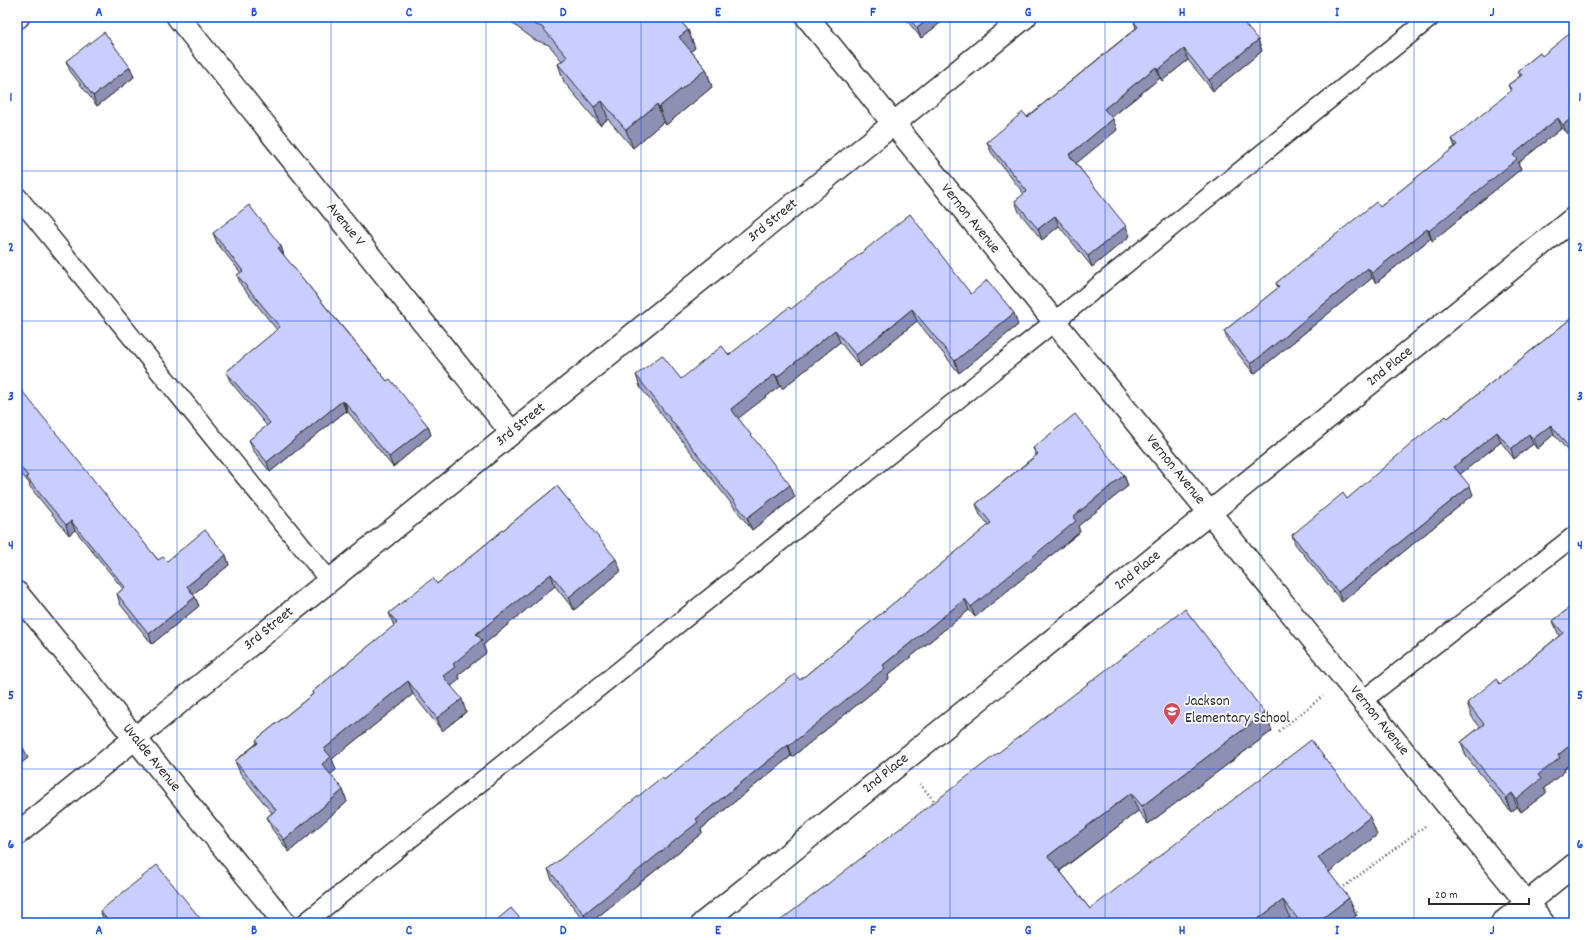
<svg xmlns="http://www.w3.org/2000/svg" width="1591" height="940" font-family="Dekko,sans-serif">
<rect width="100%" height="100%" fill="#fff"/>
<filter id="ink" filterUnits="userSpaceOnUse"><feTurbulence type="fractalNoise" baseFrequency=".025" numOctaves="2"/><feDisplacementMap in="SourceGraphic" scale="8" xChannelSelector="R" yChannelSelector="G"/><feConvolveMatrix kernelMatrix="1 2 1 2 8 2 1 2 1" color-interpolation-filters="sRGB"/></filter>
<g filter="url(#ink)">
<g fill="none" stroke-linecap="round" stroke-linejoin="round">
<defs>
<g id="service">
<path d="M 17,196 L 329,580"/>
<path d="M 1362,701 L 1574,536"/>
<path d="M 305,923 L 1054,322 L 1431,17"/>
</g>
<g id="minor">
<path d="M 178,17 L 512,433"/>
<path d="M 807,17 L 1543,923"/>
<path d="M 17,593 L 285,923"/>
<path d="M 17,834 L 1025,17"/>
<path d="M 703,923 L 1574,218"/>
<path d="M 1502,923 L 1574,865"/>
</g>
<path id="secondary" d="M 17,17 L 18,17"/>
</defs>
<use href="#service" stroke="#2b2b2b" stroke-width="21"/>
<use href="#minor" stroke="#2b2b2b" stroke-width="25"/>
<use href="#secondary" stroke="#2b2b2b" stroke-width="25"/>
<g stroke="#2b2b2b" stroke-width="2.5" stroke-dasharray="1 3" stroke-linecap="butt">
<path d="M 1279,731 L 1323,696"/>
<path d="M 920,784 L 936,803"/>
<path d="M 1341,889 L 1425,826"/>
<path d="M 1347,923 L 1358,914 L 1351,905"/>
</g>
<use href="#service" stroke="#fff" stroke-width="18"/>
<use href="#minor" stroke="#fff" stroke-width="22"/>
<use href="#secondary" stroke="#fff" stroke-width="22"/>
</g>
<g fill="#adb0db" stroke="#2b2b2b">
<path d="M 506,17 L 677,17 L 688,30 L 695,48 L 691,51 L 706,69 L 712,87 L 666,125 L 663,122 L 633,148 L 608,119 L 600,125 L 564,82 L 558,64 L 562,61 L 549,45 L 535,40 L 517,27 Z"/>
<path d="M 904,17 L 948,17 L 921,38 Z"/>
<path d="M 1134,22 L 1258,40 L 1262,51 L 1213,91 L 1188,60 L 1162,81 L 1160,78 L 1111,118 L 1117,130 L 1076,163 L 1130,236 L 1092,267 L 1059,226 L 1042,240 L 1019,212 L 1015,201 L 1024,194 L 991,152 L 987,142 L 1027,117 L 1136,28 Z"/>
<path d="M 1540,53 L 1567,134 L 1562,128 L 1518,163 L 1521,169 L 1432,241 L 1431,238 L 1376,283 L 1372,278 L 1254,374 L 1228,341 L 1224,331 L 1278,288 L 1276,283 L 1380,207 L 1455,147 L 1452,139 L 1511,92 L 1508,85 L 1520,76 L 1518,71 Z"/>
<path d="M 66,61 L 130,67 L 134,77 L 97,106 L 70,71 Z"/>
<path d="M 213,233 L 281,246 L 284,256 L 387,381 L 428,426 L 431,435 L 393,467 L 348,412 L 347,413 L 346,411 L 270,472 L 253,450 L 249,440 L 267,426 L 230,381 L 226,372 L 277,330 L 241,285 L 237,275 L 241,273 L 217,243 Z"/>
<path d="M 971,294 L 1018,325 L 959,373 L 917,321 L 860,367 L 840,342 L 782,389 L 780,386 L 738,418 L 795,497 L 752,530 L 640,387 L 636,375 L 681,379 L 729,355 L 791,309 Z"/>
<path d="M 1574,316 L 1574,459 L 1554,434 L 1537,449 L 1533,444 L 1514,459 L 1501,442 L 1460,474 L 1473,495 L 1342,602 L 1295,544 L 1292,535 L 1347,499 L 1448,418 Z"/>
<path d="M 17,388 L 158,560 L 167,561 L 226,555 L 229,565 L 193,594 L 195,597 L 199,606 L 152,644 L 120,604 L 117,594 L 123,589 L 75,530 L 69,535 L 30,487 L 29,483 L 17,469 Z"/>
<path d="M 1033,448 L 1124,475 L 1128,486 L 1078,526 L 1080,532 L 975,617 L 969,610 L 888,675 L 889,679 L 792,757 L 791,756 L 701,829 L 702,833 L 590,923 L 586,923 L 552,880 L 548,869 L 664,780 L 800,680 L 989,525 L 980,515 L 976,504 L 1036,455 Z"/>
<path d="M 557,486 L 621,571 L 574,610 L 555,586 L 483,645 L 486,653 L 458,675 L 460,679 L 451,686 L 466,712 L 442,731 L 413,694 L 332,759 L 336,770 L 330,774 L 343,790 L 347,802 L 289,852 L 272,829 L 267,817 L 272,813 L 240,773 L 235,761 L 257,743 L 256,740 L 313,694 L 312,692 L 394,626 L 389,613 L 437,584 Z"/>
<path d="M 1574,604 L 1574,760 L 1564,769 L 1565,771 L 1544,788 L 1546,793 L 1521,812 L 1517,807 L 1511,812 L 1466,756 L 1461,742 L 1480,727 L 1472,717 L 1467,703 L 1500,684 L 1559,636 L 1553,621 Z"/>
<path d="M 1265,713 L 1272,731 L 1148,824 L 1138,811 L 1060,871 L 1090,909 L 1377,835 L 1329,872 L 1356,916 L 1346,923 L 1294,923 L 1290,918 L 777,923 Z"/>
<path d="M 100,911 L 204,923 L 105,923 Z"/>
</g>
<g fill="#8d90b2" stroke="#2b2b2b">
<path d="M 932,17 L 948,17 L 921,38 L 917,28 Z"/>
<path d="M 688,30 L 695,48 L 686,55 L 679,37 Z"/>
<path d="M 1258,40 L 1262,51 L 1213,91 L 1209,80 Z"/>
<path d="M 1184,49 L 1188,60 L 1162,81 L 1158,70 Z"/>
<path d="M 130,67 L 134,77 L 97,106 L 93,96 Z"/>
<path d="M 1156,67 L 1160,78 L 1108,120 L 1104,109 Z"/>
<path d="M 706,69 L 712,87 L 666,125 L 659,107 Z"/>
<path d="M 602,101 L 608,119 L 600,125 L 594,107 Z"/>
<path d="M 657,104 L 663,122 L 633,148 L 626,130 Z"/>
<path d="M 1574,116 L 1574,129 L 1567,134 L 1563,125 Z"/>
<path d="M 1558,118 L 1562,128 L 1518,163 L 1521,169 L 1432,241 L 1429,231 L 1513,155 Z"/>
<path d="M 1113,119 L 1117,130 L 1073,166 L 1069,155 Z"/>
<path d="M 1055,216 L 1059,226 L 1042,240 L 1038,229 Z"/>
<path d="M 1126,226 L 1130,236 L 1092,267 L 1088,256 Z"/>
<path d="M 1427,229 L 1431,238 L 1376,283 L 1372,273 Z"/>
<path d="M 281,246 L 284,256 L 282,258 L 278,248 Z"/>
<path d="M 1368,268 L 1372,278 L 1254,374 L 1251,364 Z"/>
<path d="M 912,309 L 917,321 L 860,367 L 856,355 Z"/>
<path d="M 1014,313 L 1018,325 L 959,373 L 955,361 Z"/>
<path d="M 835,330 L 840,342 L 782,389 L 777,377 Z"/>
<path d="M 775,374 L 780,386 L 735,421 L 731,409 Z"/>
<path d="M 342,401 L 346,411 L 270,472 L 267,462 Z"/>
<path d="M 345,402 L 348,412 L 347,413 L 344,403 Z"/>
<path d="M 1551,425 L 1554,434 L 1537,449 L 1533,439 Z"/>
<path d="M 428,426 L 431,435 L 393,467 L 389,457 Z"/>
<path d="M 1497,432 L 1501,442 L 1458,476 L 1454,467 Z"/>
<path d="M 1529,434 L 1533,444 L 1514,459 L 1511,449 Z"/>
<path d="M 1124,475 L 1128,486 L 1078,526 L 1080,532 L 975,617 L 971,607 L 1073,517 Z"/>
<path d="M 790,485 L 795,497 L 752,530 L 747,518 Z"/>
<path d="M 1470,486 L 1473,495 L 1342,602 L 1338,592 Z"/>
<path d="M 71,521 L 75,530 L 69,535 L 66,525 Z"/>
<path d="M 226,555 L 229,565 L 191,596 L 187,586 Z"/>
<path d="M 616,559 L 621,571 L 574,610 L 569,597 Z"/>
<path d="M 551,574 L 555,586 L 483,645 L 486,653 L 458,675 L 460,679 L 448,689 L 443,676 L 476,634 Z"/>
<path d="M 195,597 L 199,606 L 152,644 L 149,634 Z"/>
<path d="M 965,599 L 969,610 L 888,675 L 889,679 L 792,757 L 789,746 L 883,665 Z"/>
<path d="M 408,681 L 413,694 L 332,759 L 336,770 L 327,777 L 322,764 L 324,749 Z"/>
<path d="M 462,699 L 466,712 L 442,731 L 437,718 Z"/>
<path d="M 1265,713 L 1272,731 L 1148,824 L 1142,806 Z"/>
<path d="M 1574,742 L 1574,760 L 1564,769 L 1565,771 L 1544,788 L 1546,793 L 1521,812 L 1516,799 L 1538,775 L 1558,755 Z"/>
<path d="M 788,745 L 791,756 L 701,829 L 702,833 L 590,923 L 587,923 L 584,914 L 696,819 Z"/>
<path d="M 24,749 L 28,758 L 17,767 L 17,754 Z"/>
<path d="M 343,790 L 347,802 L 289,852 L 284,840 Z"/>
<path d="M 1131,793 L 1138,811 L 1055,874 L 1048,856 Z"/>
<path d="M 1512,793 L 1517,807 L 1511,812 L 1506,798 Z"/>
<path d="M 1370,817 L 1377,835 L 1324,876 L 1318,858 Z"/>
<path d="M 1349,898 L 1356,916 L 1346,923 L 1316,923 Z"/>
<path d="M 1283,900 L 1290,918 L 1283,923 L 1253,923 Z"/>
</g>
<g fill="#c9cdff" stroke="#2b2b2b">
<path d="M 522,17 L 677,17 L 688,30 L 679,37 L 706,69 L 659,107 L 657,104 L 626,130 L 602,101 L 594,107 L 558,64 L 567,57 L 542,27 L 528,22 Z"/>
<path d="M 908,17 L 932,17 L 917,28 Z"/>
<path d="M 1141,17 L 1239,17 L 1258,40 L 1209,80 L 1184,49 L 1158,70 L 1156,67 L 1104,109 L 1113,119 L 1069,155 L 1126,226 L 1088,256 L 1055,216 L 1038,229 L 1015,201 L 1027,191 L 987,142 L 1023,112 L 1027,117 L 1138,27 L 1134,22 Z"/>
<path d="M 1574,30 L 1574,116 L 1563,125 L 1558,118 L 1513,155 L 1517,159 L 1429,231 L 1427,229 L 1372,273 L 1368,268 L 1251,364 L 1224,331 L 1279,287 L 1276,283 L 1376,202 L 1380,207 L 1457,145 L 1452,139 L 1512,90 L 1508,85 L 1522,75 L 1518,71 L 1540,53 L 1542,56 Z"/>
<path d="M 104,32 L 130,67 L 93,96 L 66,61 Z"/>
<path d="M 249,205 L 281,246 L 278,248 L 338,322 L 387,381 L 390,379 L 428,426 L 389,457 L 345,402 L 344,403 L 342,401 L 267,462 L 249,440 L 270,423 L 226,372 L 280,327 L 237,275 L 243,271 L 213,233 Z"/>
<path d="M 910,214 L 971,294 L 987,280 L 1014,313 L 955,361 L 912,309 L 856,355 L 835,330 L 777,377 L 775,374 L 731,409 L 790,485 L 747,518 L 636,375 L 662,355 L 681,379 L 722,346 L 729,355 L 789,307 L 791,309 Z"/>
<path d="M 1574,316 L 1574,454 L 1551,425 L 1533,439 L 1529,434 L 1511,449 L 1497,432 L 1454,467 L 1470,486 L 1338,592 L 1292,535 L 1343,493 L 1347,499 L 1418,438 L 1446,416 L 1448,418 Z"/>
<path d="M 19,387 L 158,560 L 163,557 L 167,561 L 205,530 L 226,555 L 187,586 L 195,597 L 149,634 L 117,594 L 125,587 L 71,521 L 66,525 L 26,477 L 28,476 L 17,463 L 17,388 L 18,389 Z"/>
<path d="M 1075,414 L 1124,475 L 1073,517 L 1076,521 L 971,607 L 965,599 L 883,665 L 885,668 L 789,746 L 788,745 L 696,819 L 698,822 L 584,914 L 548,869 L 662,777 L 664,780 L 795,674 L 800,680 L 991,523 L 976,504 L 1038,454 L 1033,448 Z"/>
<path d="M 557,486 L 616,559 L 569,597 L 551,574 L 476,634 L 482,640 L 453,664 L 455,667 L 443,676 L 462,699 L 437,718 L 408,681 L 324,749 L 331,757 L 322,764 L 343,790 L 284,840 L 267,817 L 276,810 L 235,761 L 258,743 L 256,740 L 313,694 L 312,692 L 397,623 L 389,613 L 433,578 L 437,584 Z"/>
<path d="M 1574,604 L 1574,742 L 1558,755 L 1560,758 L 1538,775 L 1541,779 L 1516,799 L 1512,793 L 1506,798 L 1461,742 L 1484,724 L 1467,703 L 1496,679 L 1500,684 L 1563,633 L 1553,621 Z"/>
<path d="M 1185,609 L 1265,713 L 1142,806 L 1131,793 L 1048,856 L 1090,909 L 1311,740 L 1370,817 L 1318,858 L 1349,898 L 1316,923 L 1301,923 L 1283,900 L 1253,923 L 777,923 Z"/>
<path d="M 17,740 L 24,749 L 17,754 Z"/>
<path d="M 157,865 L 204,923 L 110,923 L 100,911 Z"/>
<path d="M 511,908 L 524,923 L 493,923 Z"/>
</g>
</g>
<path fill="none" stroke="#1d4ed8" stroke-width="1" stroke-opacity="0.55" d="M 177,17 L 177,923M 331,17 L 331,923M 486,17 L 486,923M 641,17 L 641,923M 796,17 L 796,923M 950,17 L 950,923M 1105,17 L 1105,923M 1260,17 L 1260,923M 1414,17 L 1414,923M 17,171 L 1574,171M 17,321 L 1574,321M 17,470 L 1574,470M 17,619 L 1574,619M 17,769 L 1574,769"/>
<defs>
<symbol id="school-pin" viewBox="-11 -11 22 30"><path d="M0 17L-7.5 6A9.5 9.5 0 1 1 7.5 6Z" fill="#d1495b" stroke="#fff"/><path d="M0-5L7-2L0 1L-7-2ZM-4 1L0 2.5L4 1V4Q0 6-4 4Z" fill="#fff"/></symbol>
</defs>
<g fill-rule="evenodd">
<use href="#school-pin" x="1162" y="701" width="20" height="27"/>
</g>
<g text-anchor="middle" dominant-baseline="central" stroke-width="3.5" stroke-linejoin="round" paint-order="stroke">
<g font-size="15" fill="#2b2b2b" stroke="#fff">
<text transform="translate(970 219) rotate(51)">Vernon Avenue</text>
<text transform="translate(773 221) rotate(-39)">3rd Street</text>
<text transform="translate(345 225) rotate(51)">Avenue V</text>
<text transform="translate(1390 367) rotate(-39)">2nd Place</text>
<text transform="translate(521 425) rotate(-39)">3rd Street</text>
<text transform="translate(1175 470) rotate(51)">Vernon Avenue</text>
<text transform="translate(1138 571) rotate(-39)">2nd Place</text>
<text transform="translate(269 629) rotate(-39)">3rd Street</text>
<text transform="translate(1379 721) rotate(51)">Vernon Avenue</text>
<text transform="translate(151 758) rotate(51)">Uvalde Avenue</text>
<text transform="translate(886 774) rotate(-39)">2nd Place</text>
</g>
<g font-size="15" fill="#2b2b2b" stroke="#fff" text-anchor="start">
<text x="1185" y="702">Jackson<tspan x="1185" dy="17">Elementary School</tspan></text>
</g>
</g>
<rect width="1591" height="940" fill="none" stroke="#fff" stroke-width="44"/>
<path d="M1429 898v6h100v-6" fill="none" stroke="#2b2b2b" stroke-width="2"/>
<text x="1435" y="898" font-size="12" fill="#2b2b2b" stroke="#ffffff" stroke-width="3" paint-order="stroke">20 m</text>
<rect x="22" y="22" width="1547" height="896" fill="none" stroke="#1d4ed8" stroke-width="1.5"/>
<g font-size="13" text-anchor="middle" font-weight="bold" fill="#1d4ed8">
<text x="99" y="16">A</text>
<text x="254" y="16">B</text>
<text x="409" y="16">C</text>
<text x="563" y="16">D</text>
<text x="718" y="16">E</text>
<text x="873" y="16">F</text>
<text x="1028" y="16">G</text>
<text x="1182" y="16">H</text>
<text x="1337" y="16">I</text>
<text x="1492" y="16">J</text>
<text x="11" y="101">1</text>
<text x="1580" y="101">1</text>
<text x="11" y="251">2</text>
<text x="1580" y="251">2</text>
<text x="11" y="400">3</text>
<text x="1580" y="400">3</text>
<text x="11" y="549">4</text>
<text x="1580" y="549">4</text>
<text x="11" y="699">5</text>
<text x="1580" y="699">5</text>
<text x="11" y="848">6</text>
<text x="1580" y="848">6</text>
<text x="99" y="934">A</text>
<text x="254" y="934">B</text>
<text x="409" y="934">C</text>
<text x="563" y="934">D</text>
<text x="718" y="934">E</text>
<text x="873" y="934">F</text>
<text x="1028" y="934">G</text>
<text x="1182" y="934">H</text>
<text x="1337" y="934">I</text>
<text x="1492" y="934">J</text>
</g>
</svg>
